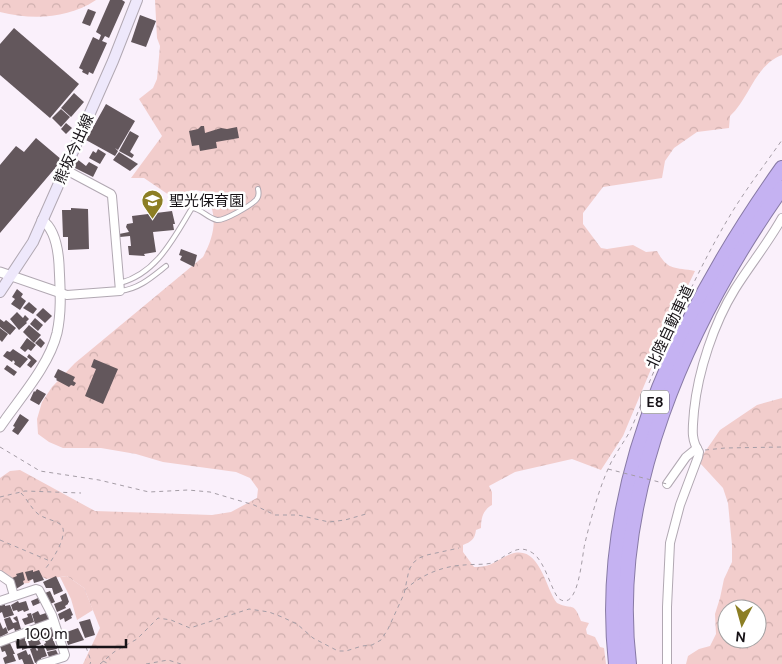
<svg xmlns="http://www.w3.org/2000/svg" width="782" height="664" font-family="'DM Sans','Noto Sans JP',sans-serif">
<defs>
<pattern id="forest-crowns" width="20" height="18" patternUnits="userSpaceOnUse" patternTransform="scale(1.25)"><rect width="20" height="18" fill="#f2cdcc"/><path d="M2 6a3 3 0 1 1 6 0M12 15a3 3 0 1 1 6 0" fill="none" stroke="#cfafae"/></pattern>
</defs>
<rect width="100%" height="100%" fill="#faf0fb"/>
<path fill="#f2cdcc" d="M 67,576 L 84,588 L 93,610 L 77,620 L 71,599 L 60,577 Z"/>
<g fill="url(#forest-crowns)" fill-rule="evenodd">
<path d="M 0,0 L 96,0 C 67,19 32,20 0,12 Z"/>
<path d="M 155,0 L 782,0 L 782,55 C 754,66 750,98 730,116 L 729,128 L 697,132 L 674,148 L 665,161 L 662,178 L 603,187 L 583,213 L 583,224 L 601,248 L 607,249 L 633,245 L 646,252 L 657,251 C 668,271 674,267 695,271 L 672,319 L 623,436 L 601,470 L 572,459 L 515,472 L 489,486 L 492,492 L 492,505 C 483,510 481,518 481,528 L 476,530 C 475,539 471,542 463,545 L 463,552 L 474,567 C 493,567 495,560 511,554 C 540,544 545,588 557,603 C 573,611 573,600 581,621 L 589,623 L 586,629 L 587,634 L 595,637 L 600,647 L 604,648 L 606,664 L 83,664 L 100,628 L 84,588 L 67,576 L 46,579 L 36,573 L 29,583 L 17,584 L 0,572 L 0,478 L 10,471 L 20,470 L 95,511 L 212,515 L 231,512 L 257,498 L 258,489 L 250,478 L 236,472 L 163,462 L 136,454 L 101,448 L 63,448 L 49,442 L 38,434 L 37,419 L 42,402 L 52,387 L 75,363 L 203,257 C 215,235 219,214 204,192 L 196,190 L 169,195 L 144,178 L 131,178 L 162,136 L 139,99 L 153,88 L 157,79 L 160,46 L 157,38 Z"/>
<path d="M 782,398 L 782,664 L 686,664 L 688,656 L 699,649 L 710,646 L 716,634 L 715,614 L 720,598 L 724,579 L 732,562 L 732,545 L 728,503 L 723,488 L 700,463 L 702,456 L 720,430 L 757,405 ZM 727,609 L 757,609 L 757,639 L 727,639 Z"/>
</g>
<g fill="#63575c">
<path d="M 110,0 L 122,0 L 125,2 L 109,38 L 105,36 L 102,41 L 107,43 L 93,74 L 89,72 L 88,75 L 82,72 L 83,70 L 79,68 L 93,37 L 99,40 L 101,35 L 96,32 Z"/>
<path d="M 88,9 L 96,12 L 90,26 L 82,23 Z"/>
<path d="M 140,15 L 156,21 L 146,47 L 131,42 Z"/>
<path d="M 14,28 L 79,84 L 50,118 L 0,75 L 0,44 Z"/>
<path d="M 74,93 L 84,102 L 71,117 L 61,108 Z"/>
<path d="M 106,104 L 135,121 L 118,150 L 115,148 L 118,151 L 115,156 L 86,140 Z"/>
<path d="M 61,109 L 70,117 L 61,127 L 52,118 Z"/>
<path d="M 66,123 L 72,128 L 66,134 L 61,129 Z"/>
<path d="M 201,126 L 204,126 L 205,133 L 221,128 L 227,129 L 237,127 L 239,138 L 216,142 L 217,148 L 200,151 L 199,145 L 192,146 L 189,131 L 198,129 Z"/>
<path d="M 130,131 L 139,136 L 130,152 L 134,155 L 132,158 L 119,151 Z"/>
<path d="M 36,138 L 62,160 L 0,233 L 0,165 L 16,146 L 24,152 Z"/>
<path d="M 98,149 L 106,154 L 100,164 L 89,158 L 93,151 L 96,153 Z"/>
<path d="M 119,152 L 138,164 L 130,171 L 113,160 Z"/>
<path d="M 77,159 L 86,166 L 89,162 L 98,167 L 93,177 L 73,167 Z"/>
<path d="M 188,198 L 199,199 L 198,206 L 187,204 Z"/>
<path d="M 71,208 L 88,209 L 89,249 L 68,250 L 68,237 L 63,237 L 62,210 L 71,210 Z"/>
<path d="M 172,211 L 175,224 L 173,224 L 174,230 L 153,232 L 156,252 L 144,254 L 145,256 L 129,255 L 128,246 L 131,246 L 130,236 L 120,237 L 119,234 L 129,232 L 126,227 L 127,224 L 133,223 L 132,216 Z"/>
<path d="M 181,249 L 197,255 L 194,267 L 180,260 L 182,256 L 179,255 Z"/>
<path d="M 17,289 L 23,294 L 21,297 L 26,301 L 20,310 L 11,304 L 15,299 L 12,297 Z"/>
<path d="M 29,302 L 37,309 L 33,314 L 23,308 Z"/>
<path d="M 43,308 L 52,316 L 45,323 L 36,315 Z"/>
<path d="M 17,312 L 23,318 L 25,315 L 29,319 L 26,322 L 27,323 L 19,330 L 10,319 Z"/>
<path d="M 35,318 L 43,325 L 38,331 L 30,324 Z"/>
<path d="M 0,319 L 4,322 L 6,320 L 16,328 L 10,335 L 0,327 Z"/>
<path d="M 29,325 L 41,335 L 34,343 L 23,332 Z"/>
<path d="M 0,328 L 8,334 L 2,342 L 0,340 Z"/>
<path d="M 27,338 L 36,345 L 31,351 L 28,349 L 25,352 L 20,348 Z"/>
<path d="M 40,338 L 45,343 L 41,348 L 35,343 Z"/>
<path d="M 13,349 L 28,359 L 20,368 L 14,364 L 15,362 L 13,360 L 12,362 L 3,356 L 7,351 L 10,352 Z"/>
<path d="M 29,354 L 37,361 L 31,368 L 27,365 L 31,360 L 27,357 Z"/>
<path d="M 94,359 L 118,369 L 103,404 L 85,396 L 96,369 L 91,367 Z"/>
<path d="M 7,365 L 17,372 L 14,376 L 4,369 Z"/>
<path d="M 58,369 L 75,377 L 73,381 L 76,383 L 74,386 L 71,385 L 69,387 L 56,380 L 57,379 L 54,377 Z"/>
<path d="M 37,389 L 46,394 L 39,405 L 30,400 L 34,391 L 35,392 Z"/>
<path d="M 20,414 L 29,420 L 18,435 L 12,431 L 15,427 L 13,426 Z"/>
<path d="M 33,570 L 33,572 L 39,570 L 44,580 L 34,583 L 33,579 L 28,581 L 25,572 Z"/>
<path d="M 23,572 L 25,580 L 23,581 L 24,584 L 16,589 L 12,578 L 17,576 L 16,574 Z"/>
<path d="M 56,576 L 63,591 L 54,595 L 52,588 L 46,588 L 43,582 Z"/>
<path d="M 50,591 L 55,602 L 50,604 L 45,593 Z"/>
<path d="M 66,593 L 69,602 L 68,603 L 68,604 L 65,606 L 66,608 L 57,612 L 54,604 L 62,601 L 60,596 Z"/>
<path d="M 38,598 L 40,603 L 33,606 L 31,601 Z"/>
<path d="M 18,601 L 19,603 L 26,601 L 29,610 L 24,612 L 23,610 L 18,612 L 17,610 L 13,611 L 11,605 Z"/>
<path d="M 5,604 L 5,606 L 10,605 L 14,615 L 4,618 L 2,612 L 0,613 L 0,606 Z"/>
<path d="M 70,608 L 73,615 L 71,616 L 72,618 L 65,622 L 64,618 L 60,620 L 58,614 Z"/>
<path d="M 38,611 L 40,615 L 46,613 L 49,620 L 35,624 L 32,614 Z"/>
<path d="M 31,613 L 34,622 L 25,625 L 22,619 L 28,617 L 27,614 Z"/>
<path d="M 17,616 L 21,629 L 15,631 L 14,628 L 8,631 L 4,619 L 10,617 L 13,623 L 17,622 L 13,618 Z"/>
<path d="M 90,619 L 95,635 L 85,638 L 79,622 Z"/>
<path d="M 0,622 L 3,629 L 6,627 L 8,633 L 0,637 Z"/>
<path d="M 51,627 L 55,636 L 52,637 L 57,649 L 47,651 L 44,644 L 46,643 L 45,641 L 43,641 L 41,635 L 47,632 L 46,629 Z"/>
<path d="M 78,628 L 84,640 L 68,645 L 64,633 Z"/>
<path d="M 38,631 L 41,639 L 39,640 L 41,644 L 30,648 L 28,641 L 35,638 L 33,632 Z"/>
<path d="M 24,636 L 28,648 L 22,650 L 22,648 L 17,649 L 15,639 Z"/>
<path d="M 9,641 L 15,654 L 13,654 L 16,661 L 5,664 L 3,658 L 7,656 L 5,651 L 2,652 L 0,646 Z"/>
<path d="M 43,645 L 47,656 L 41,658 L 41,661 L 35,663 L 30,649 L 35,647 L 37,651 L 38,650 L 37,647 Z"/>
<path d="M 26,650 L 28,655 L 30,654 L 34,664 L 24,664 L 22,659 L 19,660 L 17,654 Z"/>
<path d="M 56,650 L 58,654 L 49,657 L 47,652 Z"/>
</g>
<g fill="none" stroke-linecap="round" stroke-linejoin="round">
<defs>
<g id="service">
<path d="M 120,283 C 157,273 173,239 192,208 C 202,209 207,218 217,220 C 224,221 250,206 256,200 C 259,197 259,193 258,189"/>
<path d="M 120,291 C 139,289 152,277 166,266"/>
</g>
<g id="minor">
<path d="M 61,293 L 67,295 L 120,291 L 112,196 L 111,194 L 66,170"/>
<path d="M 667,484 L 686,457 L 697,448"/>
<path d="M 0,575 L 10,582 L 14,596"/>
<path d="M 0,601 L 36,589 L 39,590 L 52,615 L 65,655 L 64,657 L 41,664"/>
<path d="M 0,642 L 54,622"/>
<path d="M 667,664 L 667,607 L 670,543 L 680,505 L 698,457 L 699,452 C 690,438 693,427 694,411 C 698,371 714,323 735,289 C 750,265 768,243 782,218"/>
</g>
<g id="tertiary">
<path d="M 0,272 L 61,293"/>
<path d="M 0,427 C 19,399 49,366 57,333 C 62,310 60,287 59,264 C 58,248 55,229 42,220"/>
</g>
<path id="secondary" d="M 0,292 L 33,242 L 113,61 L 137,0"/>
<g id="motorway">
<path d="M 616,664 C 596,485 681,310 782,168"/>
<path d="M 629,664 C 609,496 687,323 782,188"/>
</g>
</defs>
<use href="#service" stroke="#b1a8b2" stroke-width="6"/>
<use href="#minor" stroke="#b1a8b2" stroke-width="10"/>
<use href="#tertiary" stroke="#b1a8b2" stroke-width="11"/>
<use href="#secondary" stroke="#b1a8b2" stroke-width="12"/>
<use href="#motorway" stroke="#887aa5" stroke-width="16"/>
<g stroke="#a59da6" stroke-width="1" stroke-dasharray="4 4" stroke-linecap="butt">
<path d="M 649,383 C 674,324 700,264 734,209 C 749,185 766,163 782,140"/>
<path d="M 0,447 L 40,471 L 99,480 L 149,492 L 188,490 L 210,492 L 254,505 L 275,515 L 298,515 L 329,522 L 345,520 L 366,514"/>
<path d="M 705,450 L 725,448 L 782,447"/>
<path d="M 21,493 C 27,499 31,508 38,514 C 45,519 54,520 60,524 C 71,532 52,561 45,569"/>
<path d="M 0,497 L 25,491 L 81,493"/>
<path d="M 0,540 L 50,561"/>
<path d="M 405,590 C 420,575 443,566 464,565 C 473,564 483,565 492,563 C 506,558 517,541 534,554 C 545,563 550,586 558,598 C 579,615 582,553 585,543 C 591,518 598,492 608,469 C 613,457 622,445 629,433 C 634,423 638,412 642,401"/>
<path d="M 86,647 L 91,661 L 90,664"/>
<path d="M 103,661 L 109,664"/>
<path d="M 100,664 L 114,652 L 137,639 L 158,618 L 171,620 L 190,628 L 249,609 L 269,612 L 282,617 L 297,624 L 313,638 L 338,651 L 346,651 L 362,646 L 372,645 L 381,640 L 388,629 L 404,594 L 409,570 L 413,563 L 419,558 L 427,555 L 459,548"/>
<path d="M 146,664 L 168,660 L 181,664"/>
</g>
<use href="#service" stroke="#fff" stroke-width="4"/>
<use href="#minor" stroke="#fff" stroke-width="8"/>
<use href="#tertiary" stroke="#fff" stroke-width="9"/>
<use href="#secondary" stroke="#eee8fb" stroke-width="10"/>
<use href="#motorway" stroke="#c5b2f2" stroke-width="14"/>
<path stroke="#a59da6" stroke-width="1" stroke-dasharray="4 4" stroke-linecap="butt" d="M 608,469 L 667,484"/>
</g>
<defs>
<symbol id="school-pin" viewBox="-11 -11 22 30"><path d="M0 17L-7.5 6A9.5 9.5 0 1 1 7.5 6Z" fill="#8c7e24" stroke="#fff"/><path d="M0-5L7-2L0 1L-7-2ZM-4 1L0 2.5L4 1V4Q0 6-4 4Z" fill="#fff"/></symbol>
</defs>
<g fill-rule="evenodd">
<use href="#school-pin" x="140" y="188" width="25" height="34"/>
</g>
<g text-anchor="middle" dominant-baseline="central" stroke-width="5" stroke-linejoin="round" paint-order="stroke">
<rect fill="#fff" stroke="#5d5a5d" stroke-width="1" x="641" y="390.5" width="28" height="23" rx="4"/>
<g font-size="14" font-weight="bold" fill="#171317">
<text x="655" y="402">E8</text>
</g>
<g font-size="15" fill="#171317" stroke="#fff">
<text transform="translate(74 149) rotate(-66)">熊坂今出線</text>
<text transform="translate(670 327) rotate(-65)">北陸自動車道</text>
</g>
<g font-size="15" fill="#171317" stroke="#fff" text-anchor="start">
<text x="169" y="201">聖光保育園</text>
</g>
</g>
<g transform="translate(742 624) rotate(186)"><circle r="24" fill="#ffffff" stroke="#a2a1a2"/>
<path d="M0-4L9 19L0 12L-9 19Z" fill="#8c7e24"/>
<text y="-8" font-size="14" font-weight="bold" text-anchor="middle" fill="#171317">N</text>
</g>
<path d="M18 639v8h108v-8" fill="none" stroke="#171317" stroke-width="2.5"/>
<text x="25" y="639" font-size="15" fill="#171317" stroke="#ffffff" stroke-width="4" paint-order="stroke">100 m</text>
</svg>
